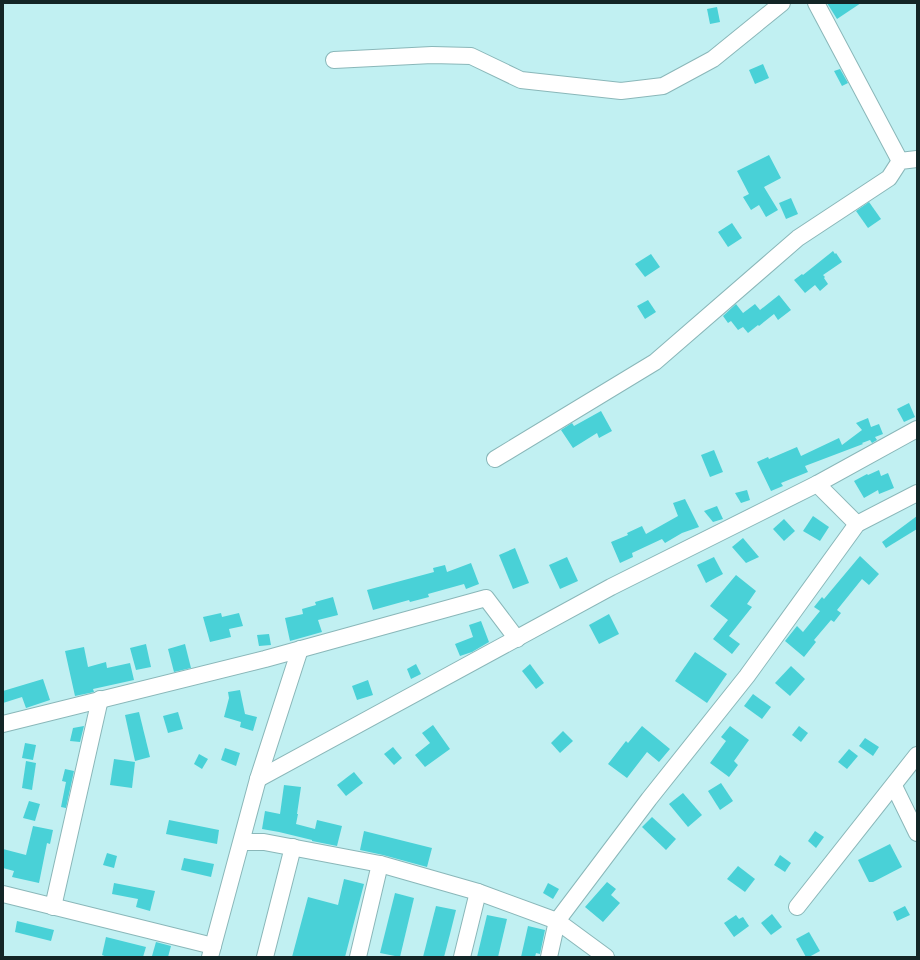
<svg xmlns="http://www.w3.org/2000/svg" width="920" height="960" font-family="Bitter,serif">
<rect width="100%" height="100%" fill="#c1f0f2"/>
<g fill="#49d1d7">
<path d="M 827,3 L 861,3 L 837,19 Z"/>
<path d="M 717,7 L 720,22 L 710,24 L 707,9 Z"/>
<path d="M 763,64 L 769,78 L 755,84 L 749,70 Z"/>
<path d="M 840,69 L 848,83 L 842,86 L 834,71 Z"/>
<path d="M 769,155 L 781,178 L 764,187 L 778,210 L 766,217 L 759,205 L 751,210 L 743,197 L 749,194 L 737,171 Z"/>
<path d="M 791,198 L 798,214 L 786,219 L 779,203 Z"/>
<path d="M 869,202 L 881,219 L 868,228 L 856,211 Z"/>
<path d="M 732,223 L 742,238 L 728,247 L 718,232 Z"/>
<path d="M 833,251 L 835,254 L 836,253 L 842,262 L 823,275 L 825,277 L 824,278 L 828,284 L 820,291 L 815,285 L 805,293 L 794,280 L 802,274 L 803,275 Z"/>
<path d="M 651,254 L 660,267 L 645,277 L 635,264 Z"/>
<path d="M 779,295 L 791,310 L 778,320 L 774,314 L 759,326 L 758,325 L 748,333 L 743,327 L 738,330 L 731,321 L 728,323 L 723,316 L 736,304 L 743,313 L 755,304 L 760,310 Z"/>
<path d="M 648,300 L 656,312 L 645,319 L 637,306 Z"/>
<path d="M 909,403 L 915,417 L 904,422 L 897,409 Z"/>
<path d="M 601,411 L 612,431 L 599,438 L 597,433 L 573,448 L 561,430 L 572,423 L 574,426 Z"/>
<path d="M 868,418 L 871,427 L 879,424 L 883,434 L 875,437 L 877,440 L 872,443 L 870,440 L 862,443 L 863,444 L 805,466 L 808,472 L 781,483 L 783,486 L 771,491 L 757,462 L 768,457 L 769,459 L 797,447 L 801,456 L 839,438 L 842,445 L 862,430 L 856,423 Z"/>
<path d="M 714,450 L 723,472 L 710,477 L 701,455 Z"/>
<path d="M 879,470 L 881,476 L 888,473 L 894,488 L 879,494 L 878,490 L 864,498 L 854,481 L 867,474 L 868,475 Z"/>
<path d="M 747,490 L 750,500 L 741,503 L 735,493 Z"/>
<path d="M 685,499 L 699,527 L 682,533 L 665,543 L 662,539 L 632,553 L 633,557 L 620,563 L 611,542 L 628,535 L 627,533 L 642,526 L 646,534 L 678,516 L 673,503 Z"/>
<path d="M 717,506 L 723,519 L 713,522 L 704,511 Z"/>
<path d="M 813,516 L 829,527 L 820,541 L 803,531 Z"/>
<path d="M 917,516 L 917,529 L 886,548 L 882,542 Z"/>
<path d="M 784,519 L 795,531 L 784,541 L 773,529 Z"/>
<path d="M 743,538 L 759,557 L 746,563 L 732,547 Z"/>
<path d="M 515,548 L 529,583 L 513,589 L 499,555 Z"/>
<path d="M 860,556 L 879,574 L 869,585 L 862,579 L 837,610 L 841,613 L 834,622 L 831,620 L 814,640 L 816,642 L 804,657 L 785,641 L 797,626 L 803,632 L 820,611 L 814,607 L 822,597 L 824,599 Z"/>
<path d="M 567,557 L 578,581 L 560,589 L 549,565 Z"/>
<path d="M 714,557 L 723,574 L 706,583 L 697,565 Z"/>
<path d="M 471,563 L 479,584 L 466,589 L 464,584 L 428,594 L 429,597 L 410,602 L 409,600 L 373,610 L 367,590 L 434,572 L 433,568 L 445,565 L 447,572 Z"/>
<path d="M 736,575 L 756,591 L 747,604 L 752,607 L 729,636 L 740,644 L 732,654 L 713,639 L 728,620 L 710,606 Z"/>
<path d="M 333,597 L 338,615 L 318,620 L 322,632 L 290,641 L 285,618 L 303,614 L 302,609 L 316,605 L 315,602 Z"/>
<path d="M 221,613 L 222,617 L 239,613 L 243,626 L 229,629 L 231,637 L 210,642 L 203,617 Z"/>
<path d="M 609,614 L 619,634 L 599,644 L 589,625 Z"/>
<path d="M 481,621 L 489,642 L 472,652 L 460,656 L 455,644 L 473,637 L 469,625 Z"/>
<path d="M 269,634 L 271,645 L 259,646 L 257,635 Z"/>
<path d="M 146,644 L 151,667 L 136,670 L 130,648 Z"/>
<path d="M 185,644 L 191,668 L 174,672 L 168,649 Z"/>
<path d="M 84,647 L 88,667 L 106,662 L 107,668 L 130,663 L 134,680 L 93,689 L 94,692 L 75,696 L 65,651 Z"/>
<path d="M 695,652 L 727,674 L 707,703 L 675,681 Z"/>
<path d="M 416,664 L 421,674 L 411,679 L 407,669 Z"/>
<path d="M 530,664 L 544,683 L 536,689 L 522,671 Z"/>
<path d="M 791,666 L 805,679 L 790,696 L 775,683 Z"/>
<path d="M 43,679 L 50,700 L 26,708 L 22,697 L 3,703 L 3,691 Z"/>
<path d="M 368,680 L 373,695 L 357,700 L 352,686 Z"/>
<path d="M 240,690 L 245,714 L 257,717 L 253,731 L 240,727 L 241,722 L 224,717 L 229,698 L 228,692 Z"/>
<path d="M 753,694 L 771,707 L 762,719 L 744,706 Z"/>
<path d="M 139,712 L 150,757 L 135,761 L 125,715 Z"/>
<path d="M 178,712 L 183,729 L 168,733 L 163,716 Z"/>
<path d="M 433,725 L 450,749 L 425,767 L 415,755 L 430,743 L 422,733 Z"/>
<path d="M 84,726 L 80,742 L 70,741 L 73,728 Z"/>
<path d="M 642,726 L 670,749 L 659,762 L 647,752 L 627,778 L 608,764 L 626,741 L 628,743 Z"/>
<path d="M 730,726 L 749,740 L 734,761 L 738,765 L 729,777 L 710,763 L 726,741 L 721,737 Z"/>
<path d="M 799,726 L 808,733 L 801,742 L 792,735 Z"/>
<path d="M 563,731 L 573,741 L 560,753 L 551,743 Z"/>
<path d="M 865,738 L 879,747 L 873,756 L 859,746 Z"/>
<path d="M 25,743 L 36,745 L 33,760 L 22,758 Z"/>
<path d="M 393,747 L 402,758 L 394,765 L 384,754 Z"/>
<path d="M 225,748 L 240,753 L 236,766 L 221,760 Z"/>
<path d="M 849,749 L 858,756 L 847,769 L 838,762 Z"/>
<path d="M 199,754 L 208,759 L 202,769 L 194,764 Z"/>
<path d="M 114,759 L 135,762 L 132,788 L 110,785 Z"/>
<path d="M 26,761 L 36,763 L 32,790 L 22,788 Z"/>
<path d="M 65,769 L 74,771 L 66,808 L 61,807 L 66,782 L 62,781 Z"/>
<path d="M 354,772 L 363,783 L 346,796 L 337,785 Z"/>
<path d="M 721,783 L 733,801 L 720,810 L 708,791 Z"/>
<path d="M 284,785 L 301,787 L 297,814 L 298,814 L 296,824 L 315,829 L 317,820 L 342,826 L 337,846 L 312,841 L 312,840 L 279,832 L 262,829 L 265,811 L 280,814 Z"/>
<path d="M 683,793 L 702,815 L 688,827 L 669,804 Z"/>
<path d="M 29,801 L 40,804 L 35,821 L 23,818 Z"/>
<path d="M 652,817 L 676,839 L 666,850 L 642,827 Z"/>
<path d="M 169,820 L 219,830 L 217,844 L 166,834 Z"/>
<path d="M 33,826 L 53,830 L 50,844 L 47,843 L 39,883 L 12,877 L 14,871 L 3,868 L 3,849 L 26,855 Z"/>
<path d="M 364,831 L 432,848 L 427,867 L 383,855 L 360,850 Z"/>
<path d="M 815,831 L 824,837 L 816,848 L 808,841 Z"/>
<path d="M 890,844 L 902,867 L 873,882 L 869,882 L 858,860 Z"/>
<path d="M 107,853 L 117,856 L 114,868 L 103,865 Z"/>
<path d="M 780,855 L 791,863 L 785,872 L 774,865 Z"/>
<path d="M 184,858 L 214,864 L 211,877 L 181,870 Z"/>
<path d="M 738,866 L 755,879 L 745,892 L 727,879 Z"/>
<path d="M 344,879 L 364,884 L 345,957 L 292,957 L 308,897 L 338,905 Z"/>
<path d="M 607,882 L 616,889 L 611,895 L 620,903 L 603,922 L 585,907 Z"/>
<path d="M 114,883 L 155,891 L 150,911 L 136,907 L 138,899 L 112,894 Z"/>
<path d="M 548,883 L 559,889 L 553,899 L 543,893 Z"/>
<path d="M 395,893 L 414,898 L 400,957 L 380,953 Z"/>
<path d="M 436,906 L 456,910 L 450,934 L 444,957 L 423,957 Z"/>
<path d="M 905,906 L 910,915 L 897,921 L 893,912 Z"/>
<path d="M 772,914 L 782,927 L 771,935 L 761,923 Z"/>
<path d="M 487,915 L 507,919 L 498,957 L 477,957 Z"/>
<path d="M 736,915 L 739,919 L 743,917 L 749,926 L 734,937 L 724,923 Z"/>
<path d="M 17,921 L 54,930 L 51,941 L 15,932 Z"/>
<path d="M 528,926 L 545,930 L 540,954 L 536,953 L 535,957 L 521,957 Z"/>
<path d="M 809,932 L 820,951 L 809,957 L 806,957 L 796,939 Z"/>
<path d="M 106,937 L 146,947 L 143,957 L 107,957 L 102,955 Z"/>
<path d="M 156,942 L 171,946 L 168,957 L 152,956 Z"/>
</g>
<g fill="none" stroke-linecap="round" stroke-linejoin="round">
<defs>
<g id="minor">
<path d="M 816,3 L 900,161"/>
<path d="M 334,60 L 432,55 L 471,56 L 521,80 L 621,91 L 663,86 L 713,59 L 782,3"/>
<path d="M 495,459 L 655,362 L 798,238 L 889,178 L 900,161 L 917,159"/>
<path d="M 817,484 L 857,524"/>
<path d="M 3,724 L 265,659 L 486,598 L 517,639"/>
<path d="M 258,779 L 611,587 L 817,484 L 917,429"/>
<path d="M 894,786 L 917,833"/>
<path d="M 242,842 L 264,842 L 380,864 L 478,892 L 557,921 L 606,957"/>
<path d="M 3,894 L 213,946"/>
<path d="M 53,907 L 100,699"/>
<path d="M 797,907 L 917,755"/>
<path d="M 210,957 L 258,779 L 300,649"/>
<path d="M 265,957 L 293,847"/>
<path d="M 358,957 L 380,864"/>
<path d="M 462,957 L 478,892"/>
<path d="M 549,957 L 557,921 L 649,799 L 747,676 L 857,524 L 917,493"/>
</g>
</defs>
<use href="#minor" stroke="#8ab7b9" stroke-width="18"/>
<use href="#minor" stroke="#fff" stroke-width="16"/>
</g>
<rect width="920" height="960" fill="none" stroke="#132526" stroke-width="8"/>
</svg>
